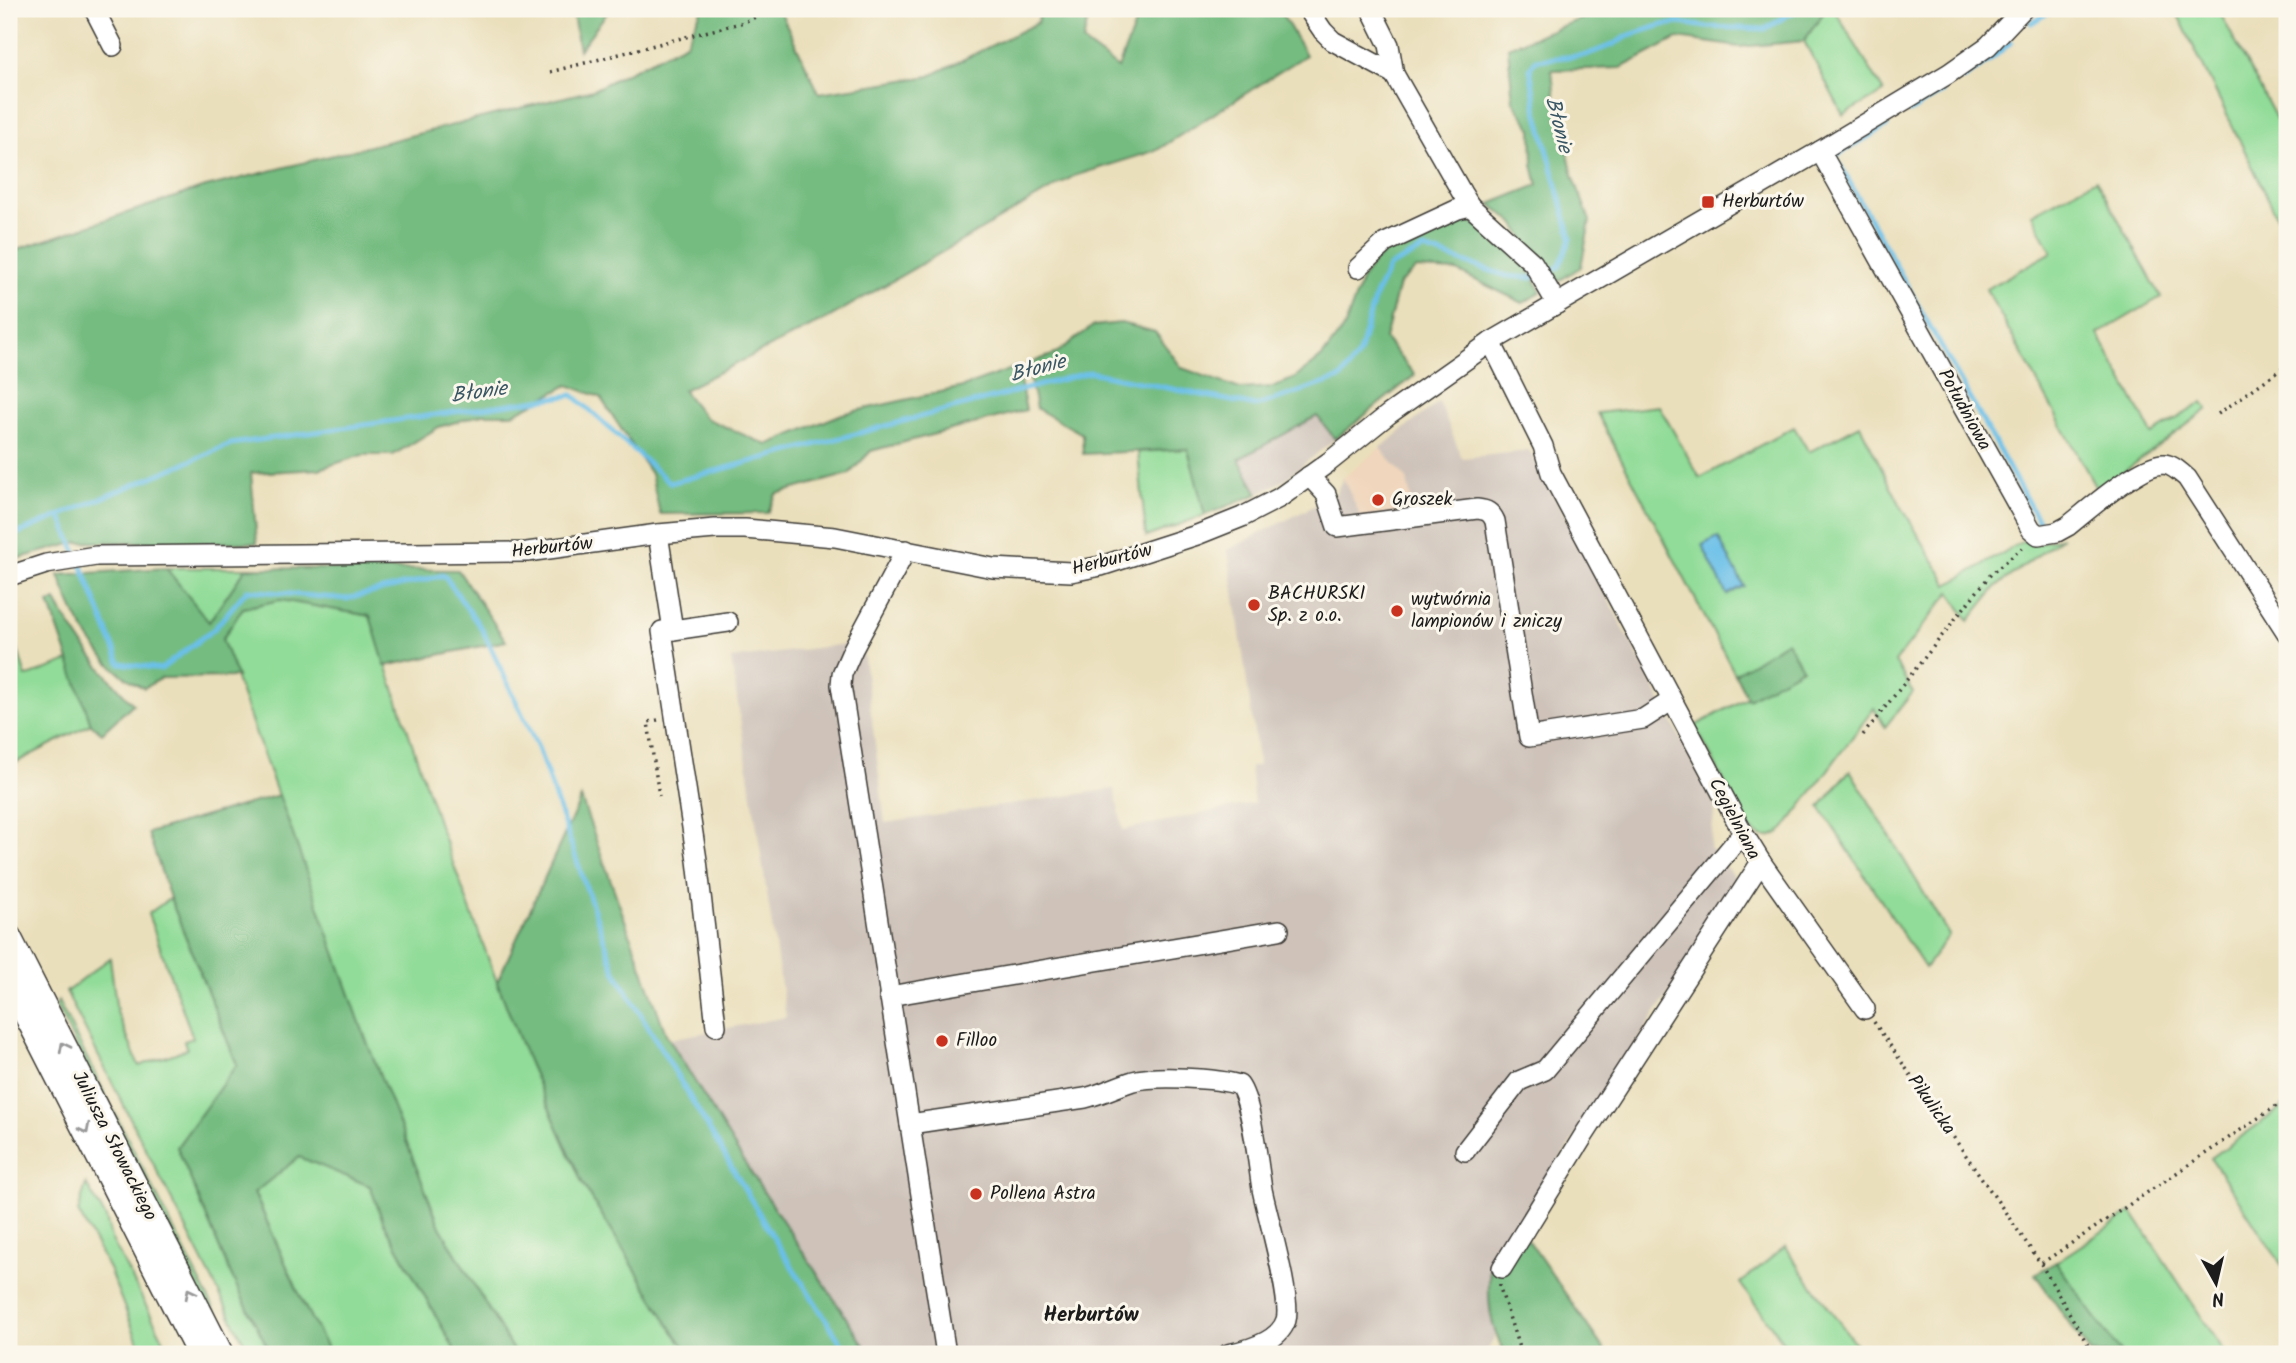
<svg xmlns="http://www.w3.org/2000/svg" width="2296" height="1363" font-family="Kalam,sans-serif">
<rect width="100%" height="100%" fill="#fbf7ec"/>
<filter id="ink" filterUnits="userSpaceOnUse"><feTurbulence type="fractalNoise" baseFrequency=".0143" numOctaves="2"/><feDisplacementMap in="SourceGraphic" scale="14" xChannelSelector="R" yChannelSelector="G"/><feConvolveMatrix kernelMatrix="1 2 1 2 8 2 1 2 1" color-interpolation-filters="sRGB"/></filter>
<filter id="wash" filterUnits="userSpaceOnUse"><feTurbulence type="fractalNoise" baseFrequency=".00686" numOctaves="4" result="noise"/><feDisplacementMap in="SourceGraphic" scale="28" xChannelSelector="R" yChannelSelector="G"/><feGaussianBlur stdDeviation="1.57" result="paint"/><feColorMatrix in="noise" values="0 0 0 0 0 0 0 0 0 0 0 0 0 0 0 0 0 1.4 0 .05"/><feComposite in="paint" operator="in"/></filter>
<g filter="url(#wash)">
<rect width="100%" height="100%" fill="#eadfbb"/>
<path fill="#f0d6bc" d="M 1380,448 L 1407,479 L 1413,511 L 1361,517 L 1343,478 Z"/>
<g fill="#cec2b9">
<path d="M 1439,402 L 1462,458 L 1529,451 L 1540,468 L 1715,805 L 1710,848 L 1740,884 L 1490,1267 L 1488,1293 L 1495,1337 L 1485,1354 L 869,1354 L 744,1162 L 670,1039 L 786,1017 L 731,659 L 862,642 L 885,823 L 1114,789 L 1123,830 L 1254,803 L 1250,766 L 1259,766 L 1228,550 L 1335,495 L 1343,478 L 1361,517 L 1413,511 L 1407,479 L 1380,448 Z"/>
<path d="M 1317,416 L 1335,439 L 1284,480 L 1258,494 L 1239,459 Z"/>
</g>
<g fill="#91dc98" stroke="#567c5a" stroke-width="2">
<path d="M 1826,9 L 1834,9 L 1884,92 L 1843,115 L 1804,41 Z"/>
<path d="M 2175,9 L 2218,9 L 2287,139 L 2287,237 Z"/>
<path d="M 2096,179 L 2161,297 L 2098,334 L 2152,434 L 2203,402 L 2208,409 L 2098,491 L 1986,289 L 2052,252 L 2032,214 Z"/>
<path d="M 1659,406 L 1700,478 L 1794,427 L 1809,452 L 1860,425 L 1900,504 L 1948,585 L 2025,540 L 2037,544 L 2062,537 L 1997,586 L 1969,621 L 1950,592 L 1895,662 L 1913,692 L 1885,727 L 1874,708 L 1784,829 C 1770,840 1760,840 1748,827 L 1695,726 L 1801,668 L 1787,642 L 1735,674 L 1597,413 Z"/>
<path d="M 1188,449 L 1205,515 L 1146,537 L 1138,452 Z"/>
<path d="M 166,568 L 246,568 L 209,623 Z"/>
<path d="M 280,599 L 370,616 L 439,825 L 497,982 L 529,1063 L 583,1184 L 673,1331 L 690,1354 L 515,1354 L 440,1227 L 418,1173 L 365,1037 L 222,640 L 243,608 Z"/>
<path d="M 9,620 L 26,677 L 71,660 L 91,724 L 9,766 Z"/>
<path d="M 1850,770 L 1949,935 L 1925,968 L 1820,807 Z"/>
<path d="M 170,898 L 237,1065 L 177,1147 L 231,1275 L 271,1354 L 250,1354 L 66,992 L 110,958 L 117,1012 L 139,1066 L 187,1049 L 184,1041 L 193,1038 L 148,914 Z"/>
<path d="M 58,1001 L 237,1354 L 232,1354 L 56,1006 Z"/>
<path d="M 2287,1104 L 2287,1273 L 2211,1158 Z"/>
<path d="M 299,1156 L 370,1186 L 383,1221 L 457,1354 L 330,1354 L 304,1305 L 254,1192 Z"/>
<path d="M 86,1184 L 106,1218 L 111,1238 L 171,1354 L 143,1354 L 109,1269 L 78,1212 Z"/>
<path d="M 2132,1212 L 2226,1354 L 2121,1354 L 2056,1262 Z"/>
<path d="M 1786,1246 L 1795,1262 L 1863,1354 L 1792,1354 L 1740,1283 Z"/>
</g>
<g fill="#74bc80" stroke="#486c4e" stroke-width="2">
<path d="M 572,9 L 610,9 L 579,50 Z"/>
<path d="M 702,9 L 779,9 L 819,93 L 930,76 L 1037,23 L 1041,9 L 1090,9 L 1083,42 L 1118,68 L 1141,9 L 1279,9 L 1306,55 L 1157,150 L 1074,176 L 828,318 L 683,390 L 705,418 L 767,445 L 842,414 L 963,387 L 1017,367 L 1026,410 L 871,451 L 849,474 L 776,494 L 768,513 L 660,514 L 651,474 L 600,397 L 568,385 L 513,414 L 483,414 L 439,427 L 393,455 L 362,455 L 319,469 L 251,473 L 257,543 L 78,542 L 9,561 L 9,252 L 202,188 L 593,90 L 686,43 Z"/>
<path d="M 1645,9 L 1752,11 L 1755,9 L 1826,9 L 1804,41 L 1739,47 L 1678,38 L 1621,68 L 1552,70 L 1555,99 L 1573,175 L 1590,221 L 1581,267 L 1554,284 L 1514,223 L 1490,204 L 1538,185 L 1533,165 L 1532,129 L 1513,101 L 1508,47 L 1591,15 Z"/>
<path d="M 1468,220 L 1486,229 L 1526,263 L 1541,292 L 1523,303 L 1457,271 L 1416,269 L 1399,284 L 1385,339 L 1415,375 L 1335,439 L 1317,416 L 1239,459 L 1258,494 L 1205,515 L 1188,449 L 1083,454 L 1082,434 L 1036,408 L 1027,364 L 1055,354 L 1093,326 L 1121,323 L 1155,332 L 1182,368 L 1240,389 L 1274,387 L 1295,378 L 1322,357 L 1345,326 L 1362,279 L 1375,261 L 1399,241 L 1435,227 Z"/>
<path d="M 166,568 L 209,622 L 246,568 L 458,570 L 506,641 L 385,666 L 370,616 L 280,600 L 243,608 L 222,639 L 237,677 L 162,678 L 144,688 C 100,668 74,618 59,575 Z"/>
<path d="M 56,601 C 77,640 103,673 133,704 L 102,733 L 91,724 L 49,603 Z"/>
<path d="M 1787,641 L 1802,668 L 1748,699 L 1735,674 Z"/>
<path d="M 279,795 L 365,1037 L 440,1227 L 515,1354 L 457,1354 L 383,1221 L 370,1186 L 299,1157 L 254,1193 L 304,1305 L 330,1354 L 271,1354 L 231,1275 L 177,1147 L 237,1064 L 170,898 L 148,833 Z"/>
<path d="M 581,798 L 666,1034 L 744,1162 L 870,1354 L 690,1354 L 673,1331 L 583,1184 L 529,1063 L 497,982 Z"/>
<path d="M 1527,1238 L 1607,1354 L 1506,1354 C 1489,1328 1487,1298 1490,1267 Z"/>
<path d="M 2056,1262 L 2118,1349 L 2121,1354 L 2091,1354 L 2035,1274 Z"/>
</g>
<path fill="#6bc0e8" stroke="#446e82" stroke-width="2" d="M 1718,537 L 1744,586 L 1727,595 L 1702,545 Z"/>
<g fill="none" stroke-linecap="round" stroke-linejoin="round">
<g stroke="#6bc0e8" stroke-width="5">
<path d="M 2031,23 L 2049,12"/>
<path d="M 1963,79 L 1989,61 L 2011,42"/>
<path d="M 1910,112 L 1942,92"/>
<path d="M 1887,126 L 1835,156 L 2040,524"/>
<path d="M 60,515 L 77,555"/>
<path d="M 9,537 L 231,444 L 573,395 L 670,483 L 1090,372 L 1256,406 L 1341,378 L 1359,354 L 1375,296 L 1389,267 L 1424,249 L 1507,276 L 1532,278 L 1559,267 L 1571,238 L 1536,107 L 1530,68 L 1536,60 L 1586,55 L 1612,45 L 1630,35 L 1662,25 L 1680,23 L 1707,27 L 1765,29 L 1798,9"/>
<path d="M 81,564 L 120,663 L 161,669 L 214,629 L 247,590 L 346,599 L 444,575 L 483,631 L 538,748 L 615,971 L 775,1240 L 848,1354"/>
</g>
</g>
</g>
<g filter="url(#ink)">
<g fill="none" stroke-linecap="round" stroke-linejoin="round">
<defs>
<g id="minor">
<path d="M 94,9 L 113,46"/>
<path d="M 1308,9 L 1323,31 L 1333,41 L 1394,74"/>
<path d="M 1371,9 L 1389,45 L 1394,74 L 1462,193 L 1470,206 L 1533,263 L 1557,304"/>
<path d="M 1820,151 L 2031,529 L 2038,535 L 2057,532 L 2068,526 C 2087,511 2141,463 2164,464 C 2173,465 2180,472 2187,478 L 2287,633"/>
<path d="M 1358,268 L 1385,243 L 1458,209 L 1470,206"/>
<path d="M 1491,342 L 1543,446 L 1551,473 L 1743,833 L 1761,862 L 1865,1009"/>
<path d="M 1309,476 L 1326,494 L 1337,527 L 1477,509 C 1487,510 1491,512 1495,521 L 1529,737 L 1643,719 L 1671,701"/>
<path d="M 658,534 L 673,630 L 662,631 L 697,860 L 716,1026"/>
<path d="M 906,550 L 853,649 L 842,674 L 841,685 L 946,1354"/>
<path d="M 9,576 L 46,564 L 96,556 L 527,552 L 658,534 L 715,529 L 745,529 L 835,537 L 993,568 L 1071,572 L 1101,566 L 1197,535 L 1242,517 L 1279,498 L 1329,462 L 1389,414 L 1491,342 L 1820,151 L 1948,74 L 1988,46 L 2023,9"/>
<path d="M 673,630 L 728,622"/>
<path d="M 889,996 L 1279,930"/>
<path d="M 910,1124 L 1085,1098 C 1102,1094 1117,1086 1133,1081 C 1154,1075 1218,1078 1239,1085 C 1252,1102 1258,1165 1262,1189 C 1267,1215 1292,1299 1286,1320 C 1279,1342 1248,1350 1228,1354"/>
<path d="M 1465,1151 L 1519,1081 L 1545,1070 L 1743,833"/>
<path d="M 1502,1268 L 1584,1135 L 1761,862"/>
</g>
<g id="major">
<path d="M 9,937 L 221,1354"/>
<path d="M 9,981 L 199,1354"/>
</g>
</defs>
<use href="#minor" stroke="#3b3934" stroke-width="22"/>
<use href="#major" stroke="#3b3934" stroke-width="27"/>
<g stroke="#3b3934" stroke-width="3.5" stroke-dasharray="2 5" stroke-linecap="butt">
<path d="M 550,72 L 744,22 L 774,9"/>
<path d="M 2218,414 L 2287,365"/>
<path d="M 658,720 L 648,722 L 659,796"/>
<path d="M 1863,735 L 1991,574 L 2025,546"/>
<path d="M 9,903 L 16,917"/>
<path d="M 1874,1022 L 2041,1264 L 2093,1354"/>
<path d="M 2042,1263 L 2287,1099"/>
<path d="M 1500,1284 L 1500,1288 L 1521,1354"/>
</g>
<use href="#minor" stroke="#fff" stroke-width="19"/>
<use href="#major" stroke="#fff" stroke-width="24"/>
</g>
<defs><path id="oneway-chevron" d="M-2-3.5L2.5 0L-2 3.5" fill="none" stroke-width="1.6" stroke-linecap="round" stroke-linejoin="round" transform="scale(1.75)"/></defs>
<g stroke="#999">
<use href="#oneway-chevron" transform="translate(64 1047) rotate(-117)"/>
<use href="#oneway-chevron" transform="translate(85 1129) rotate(63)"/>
<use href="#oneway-chevron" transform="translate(190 1293) rotate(-117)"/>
</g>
</g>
<g fill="#c8321e" stroke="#fbf7ec" stroke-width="2.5">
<rect x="1701" y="195" width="14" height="14" rx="3.5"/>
<circle cx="1378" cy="500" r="7"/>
<circle cx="1254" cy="605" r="7"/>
<circle cx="1397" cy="611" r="7"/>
<circle cx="942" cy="1041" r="7"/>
<circle cx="976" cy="1194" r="7"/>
</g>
<g text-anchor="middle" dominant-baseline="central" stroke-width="6" stroke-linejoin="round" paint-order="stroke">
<g font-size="19" fill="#1c1c1c" stroke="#fbf7ec" text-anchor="start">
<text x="1722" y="202">Herburtów</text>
<text x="1392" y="500">Groszek</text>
<text x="1268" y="594">BACHURSKI<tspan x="1268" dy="22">Sp. z o.o.</tspan></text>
<text x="1411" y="600">wytwórnia<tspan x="1411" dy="22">lampionów i zniczy</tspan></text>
<text x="956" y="1041">Filloo</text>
<text x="990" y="1194">Pollena Astra</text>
</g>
<g font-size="19" fill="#1c1c1c" stroke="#fbf7ec">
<text transform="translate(1964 410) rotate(61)">Południowa</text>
<text transform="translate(552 548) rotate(-6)">Herburtów</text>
<text transform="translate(1112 560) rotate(-14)">Herburtów</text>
<text transform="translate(1734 819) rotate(62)">Cegielniana</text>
<text transform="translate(1931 1105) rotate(55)">Pikulicka</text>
<text transform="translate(114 1146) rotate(63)">Juliusza Słowackiego</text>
</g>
<g font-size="21" font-style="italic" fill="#385563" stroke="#fbf7ec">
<text transform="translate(1558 125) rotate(76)">Błonie</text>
<text transform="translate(1038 369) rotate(-15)">Błonie</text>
<text transform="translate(479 393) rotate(-8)">Błonie</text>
</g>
<g font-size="21" font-weight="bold" fill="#1c1c1c" stroke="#fbf7ec">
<text x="1091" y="1315">Herburtów</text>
</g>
</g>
<rect width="2296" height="1363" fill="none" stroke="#fbf7ec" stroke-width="35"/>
<g transform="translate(2216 1283) rotate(172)" stroke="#fbf7ec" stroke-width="5" paint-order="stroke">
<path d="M0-5L12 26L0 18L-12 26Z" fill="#1c1c1c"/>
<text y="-10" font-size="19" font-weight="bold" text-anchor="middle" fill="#1c1c1c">N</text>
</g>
</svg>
